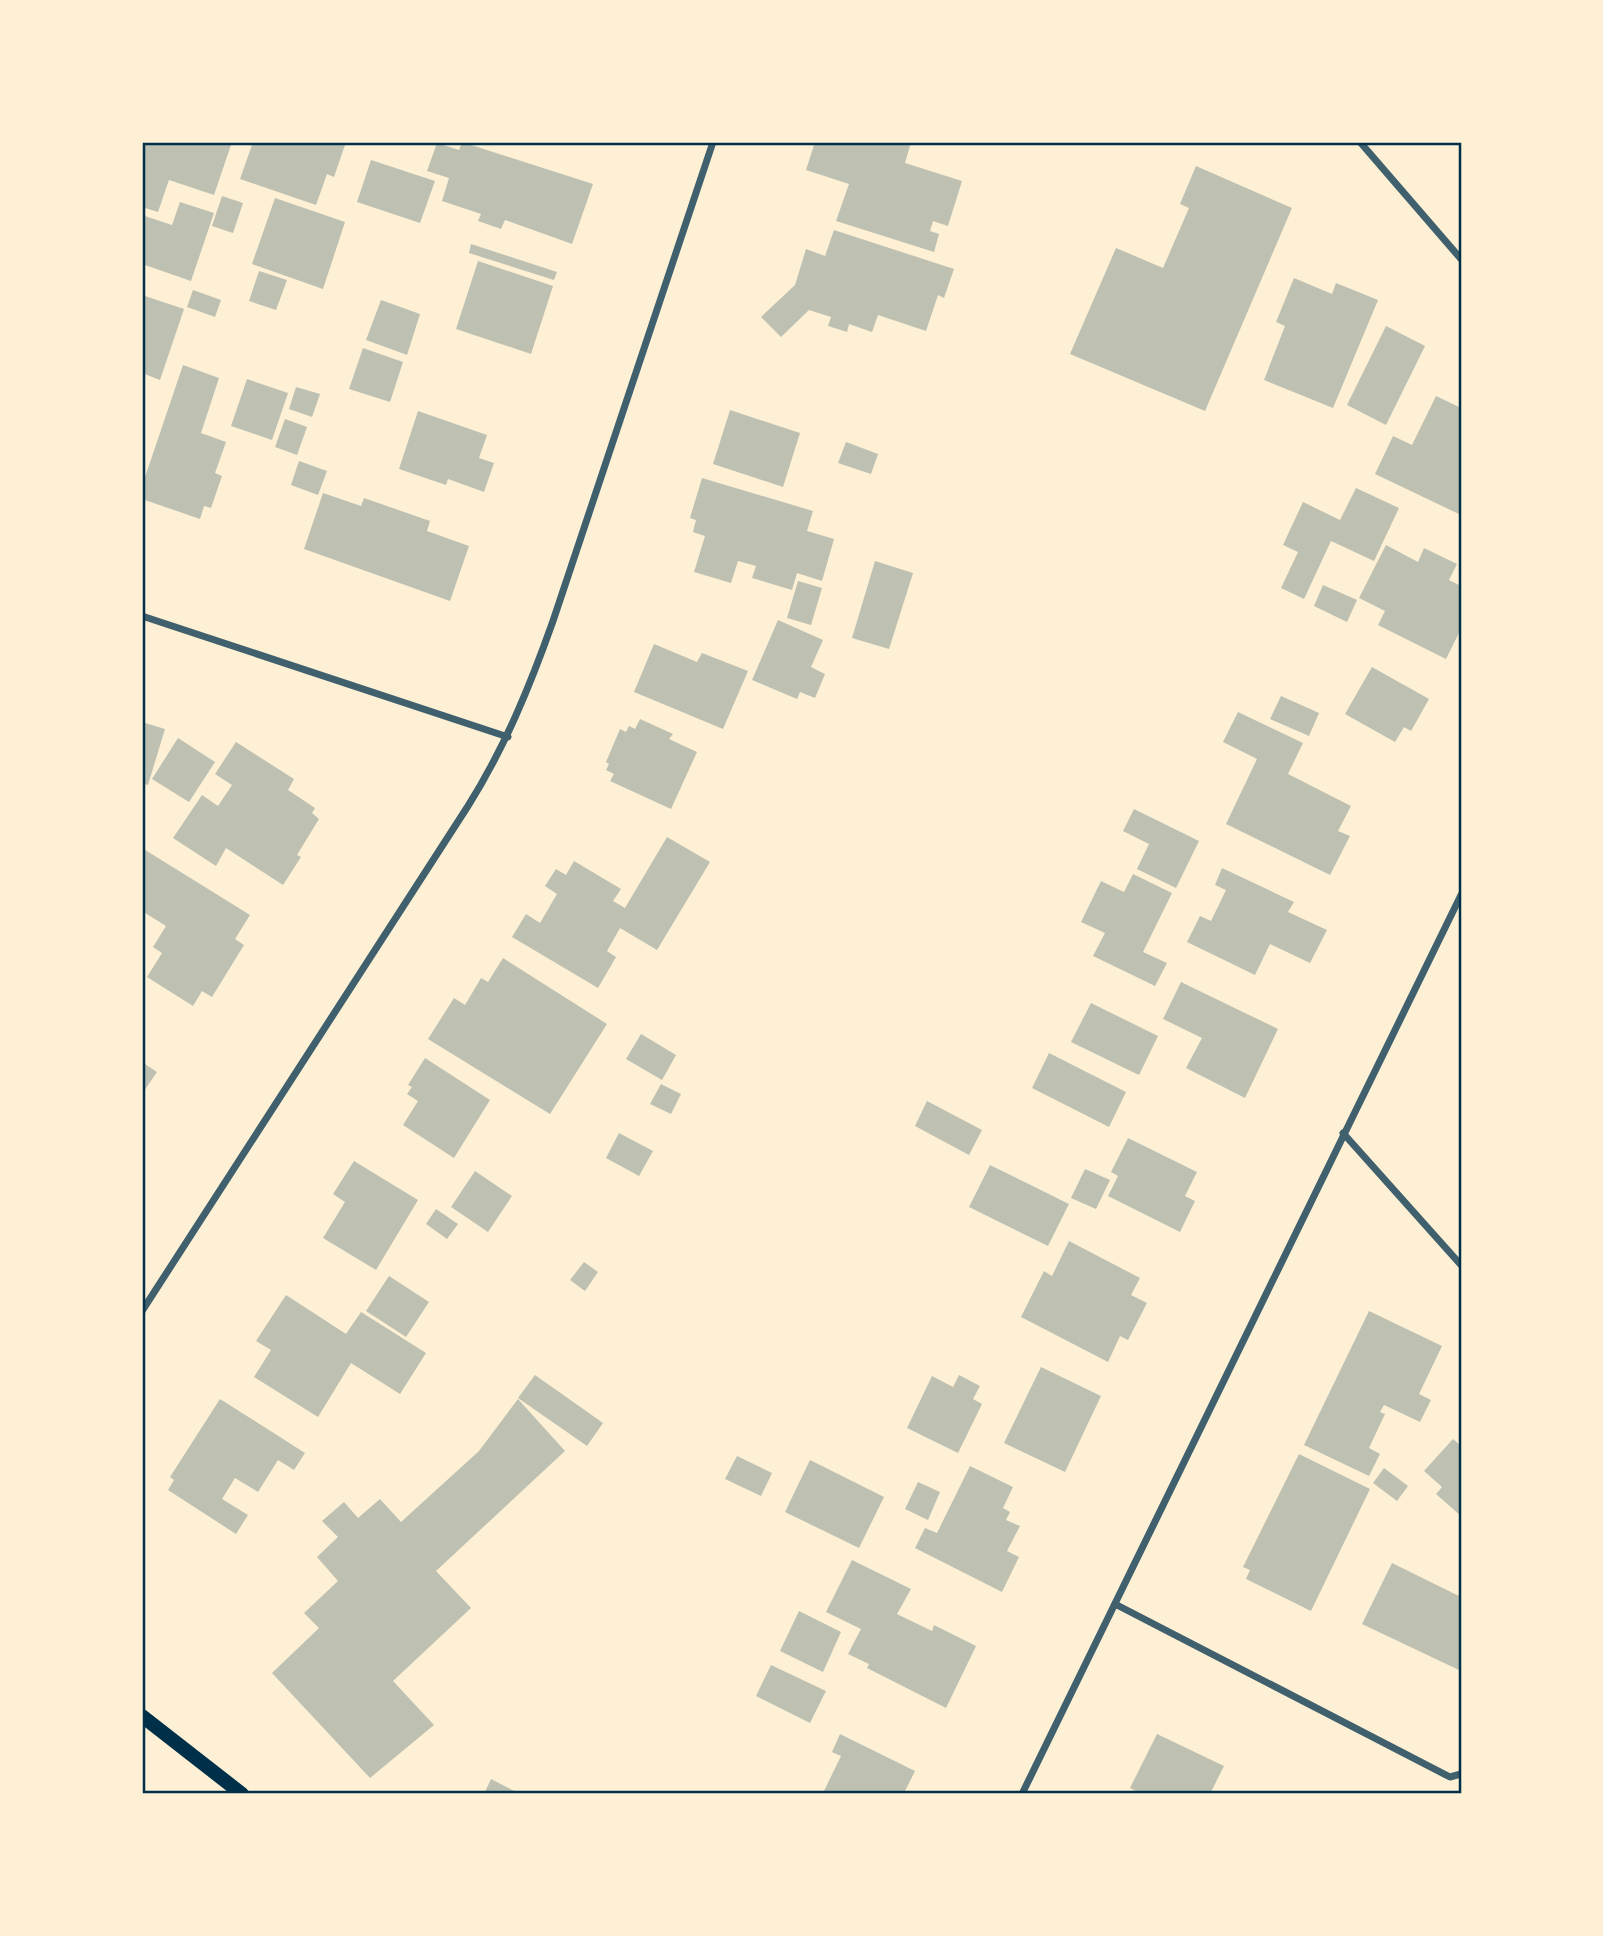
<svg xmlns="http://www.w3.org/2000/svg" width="1603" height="1936" font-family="Roboto,sans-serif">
<rect width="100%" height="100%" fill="#fdf0d5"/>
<g fill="#bec0b2">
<path d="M 142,142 L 232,142 L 214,195 L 169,180 L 158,212 L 142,207 Z"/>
<path d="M 253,142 L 346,142 L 334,177 L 327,174 L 316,205 L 240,179 Z"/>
<path d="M 462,142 L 593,184 L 572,244 L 505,220 L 501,229 L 478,221 L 481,214 L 442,201 L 449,178 L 427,171 L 437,143 L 459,150 Z"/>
<path d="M 815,142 L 911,142 L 905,163 L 962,181 L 948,226 L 933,221 L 930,231 L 939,234 L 934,252 L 836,221 L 849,184 L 806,170 Z"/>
<path d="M 371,160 L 435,181 L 420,223 L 357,202 Z"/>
<path d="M 1196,166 L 1292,208 L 1205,411 L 1070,354 L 1116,248 L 1163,268 L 1189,208 L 1180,204 Z"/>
<path d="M 222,196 L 243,203 L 233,233 L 212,226 Z"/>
<path d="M 275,198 L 345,222 L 323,289 L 252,264 Z"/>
<path d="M 180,202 L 214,213 L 191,281 L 142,264 L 142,225 L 145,216 L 172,225 Z"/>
<path d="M 834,230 L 954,269 L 944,298 L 938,295 L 926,331 L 878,315 L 872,332 L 849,324 L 847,332 L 828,326 L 831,317 L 809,310 L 781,337 L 761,317 L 795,285 L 806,249 L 825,256 Z"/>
<path d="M 471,244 L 557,272 L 554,280 L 469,253 Z"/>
<path d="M 478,261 L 553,286 L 531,354 L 456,329 Z"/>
<path d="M 259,271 L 287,280 L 276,310 L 249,301 Z"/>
<path d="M 1294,278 L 1332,294 L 1336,283 L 1378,300 L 1333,408 L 1264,380 L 1285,326 L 1276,322 Z"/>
<path d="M 193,290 L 221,300 L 215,317 L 187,307 Z"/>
<path d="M 142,295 L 184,309 L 160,380 L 142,373 Z"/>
<path d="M 381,300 L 420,314 L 407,355 L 366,340 Z"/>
<path d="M 1386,326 L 1425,346 L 1386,425 L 1347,405 Z"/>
<path d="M 363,348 L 403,362 L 390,402 L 349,389 Z"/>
<path d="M 183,365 L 219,378 L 201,433 L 226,442 L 215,473 L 222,476 L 211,508 L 204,506 L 200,519 L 142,499 L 142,486 Z"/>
<path d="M 247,379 L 288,393 L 272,440 L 231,426 Z"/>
<path d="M 296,387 L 320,394 L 312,417 L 289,409 Z"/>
<path d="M 1436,396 L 1461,408 L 1461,515 L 1375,474 L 1393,436 L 1412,445 Z"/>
<path d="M 730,410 L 800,433 L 783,487 L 713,464 Z"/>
<path d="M 418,411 L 487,435 L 479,458 L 494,463 L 484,492 L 448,479 L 446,485 L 399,469 Z"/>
<path d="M 285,419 L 307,427 L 297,455 L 275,447 Z"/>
<path d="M 846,442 L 878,454 L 871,474 L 838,463 Z"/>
<path d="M 299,461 L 327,471 L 318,495 L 291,485 Z"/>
<path d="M 702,478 L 813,511 L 807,531 L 834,539 L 822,581 L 797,573 L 792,590 L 752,578 L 756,566 L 738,561 L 731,583 L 694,572 L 705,536 L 693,532 L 696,520 L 690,518 Z"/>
<path d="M 1356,488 L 1399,508 L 1374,561 L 1331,541 L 1304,599 L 1281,588 L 1298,552 L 1283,545 L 1303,502 L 1340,520 Z"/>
<path d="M 323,493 L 361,506 L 364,498 L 430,521 L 427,531 L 469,546 L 450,601 L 304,549 Z"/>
<path d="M 1386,545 L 1418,562 L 1424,548 L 1457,564 L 1449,580 L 1461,586 L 1461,629 L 1446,659 L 1378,625 L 1385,611 L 1359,598 Z"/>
<path d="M 875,561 L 913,573 L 889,649 L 852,638 Z"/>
<path d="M 798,581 L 822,588 L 811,625 L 787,618 Z"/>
<path d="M 1323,585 L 1357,600 L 1347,622 L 1314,606 Z"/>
<path d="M 778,620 L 823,640 L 811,667 L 825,674 L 815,698 L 800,692 L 797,699 L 752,680 Z"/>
<path d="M 654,644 L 697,662 L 702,653 L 748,671 L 723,729 L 634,692 Z"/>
<path d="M 1372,667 L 1429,699 L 1411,731 L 1404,727 L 1395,742 L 1345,714 Z"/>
<path d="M 1281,696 L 1319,713 L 1309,736 L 1270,719 Z"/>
<path d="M 1238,712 L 1303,743 L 1288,774 L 1351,806 L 1338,831 L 1350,836 L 1330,875 L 1226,824 L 1257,759 L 1223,742 Z"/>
<path d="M 640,719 L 673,734 L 669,739 L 697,752 L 671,809 L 610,781 L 614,774 L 606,770 L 609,764 L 606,762 L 620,729 L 626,732 L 629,726 L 635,729 Z"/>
<path d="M 142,722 L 165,729 L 148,785 L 142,783 Z"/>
<path d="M 178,738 L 215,762 L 189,802 L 152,779 Z"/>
<path d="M 236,742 L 294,779 L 288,790 L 315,808 L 312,813 L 319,819 L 297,855 L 301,857 L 283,885 L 226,848 L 216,866 L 173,838 L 202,795 L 218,806 L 232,785 L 215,774 Z"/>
<path d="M 1134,809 L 1199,841 L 1176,888 L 1137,869 L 1149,844 L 1123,831 Z"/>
<path d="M 667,837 L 710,862 L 657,950 L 620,928 L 607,951 L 616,957 L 598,988 L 512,937 L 526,914 L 540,923 L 557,894 L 545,886 L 556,869 L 566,875 L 574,861 L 621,889 L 613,901 L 625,908 Z"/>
<path d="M 142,848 L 250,915 L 235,939 L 244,945 L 212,997 L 202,991 L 193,1006 L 147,977 L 162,953 L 153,947 L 166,926 L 142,911 Z"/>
<path d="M 1222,868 L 1294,902 L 1288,912 L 1327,930 L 1310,963 L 1270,944 L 1255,975 L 1187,942 L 1200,916 L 1211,921 L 1226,890 L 1215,885 Z"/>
<path d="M 1133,874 L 1172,893 L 1143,952 L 1167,963 L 1155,986 L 1093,956 L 1105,933 L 1081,922 L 1101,881 L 1124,892 Z"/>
<path d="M 503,958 L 607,1024 L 550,1114 L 428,1039 L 454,998 L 465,1005 L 481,978 L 488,982 Z"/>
<path d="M 1181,982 L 1278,1029 L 1245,1098 L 1186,1068 L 1202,1038 L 1163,1019 Z"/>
<path d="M 1091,1003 L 1158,1036 L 1139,1075 L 1071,1042 Z"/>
<path d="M 641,1034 L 676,1055 L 662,1080 L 626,1059 Z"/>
<path d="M 1049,1053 L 1126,1092 L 1109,1127 L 1032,1088 Z"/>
<path d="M 425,1058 L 490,1100 L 454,1158 L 403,1125 L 418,1101 L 407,1094 L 412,1087 L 408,1085 Z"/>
<path d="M 142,1062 L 157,1072 L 142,1094 Z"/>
<path d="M 661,1084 L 681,1094 L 671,1114 L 650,1104 Z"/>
<path d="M 927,1101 L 982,1130 L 969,1155 L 915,1126 Z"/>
<path d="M 619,1133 L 653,1151 L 639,1176 L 606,1158 Z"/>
<path d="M 1128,1138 L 1197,1172 L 1185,1196 L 1195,1201 L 1180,1232 L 1108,1196 L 1118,1176 L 1111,1172 Z"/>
<path d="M 354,1161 L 418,1200 L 376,1270 L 323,1238 L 345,1202 L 333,1194 Z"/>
<path d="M 990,1165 L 1069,1204 L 1048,1246 L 969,1207 Z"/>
<path d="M 1085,1169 L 1110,1180 L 1096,1209 L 1071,1198 Z"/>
<path d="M 475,1171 L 512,1196 L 488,1232 L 451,1207 Z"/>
<path d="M 436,1209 L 458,1224 L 447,1239 L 426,1224 Z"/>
<path d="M 1069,1241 L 1140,1278 L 1131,1295 L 1147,1303 L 1128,1340 L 1120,1336 L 1108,1362 L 1021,1317 L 1044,1271 L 1052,1276 Z"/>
<path d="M 584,1262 L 598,1272 L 585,1291 L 570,1280 Z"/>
<path d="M 389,1276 L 429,1302 L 406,1337 L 366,1311 Z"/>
<path d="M 286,1295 L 346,1334 L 361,1312 L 426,1353 L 400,1394 L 351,1363 L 318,1417 L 254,1377 L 271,1350 L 256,1341 Z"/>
<path d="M 1369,1311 L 1442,1346 L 1419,1394 L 1431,1400 L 1420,1422 L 1384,1405 L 1380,1412 L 1385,1414 L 1369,1448 L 1380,1454 L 1369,1476 L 1304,1445 Z"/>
<path d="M 1041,1367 L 1101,1396 L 1065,1472 L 1004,1443 Z"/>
<path d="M 535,1375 L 603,1423 L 587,1446 L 518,1398 Z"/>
<path d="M 959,1375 L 980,1386 L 973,1399 L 982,1404 L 958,1453 L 907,1428 L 932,1376 L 953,1387 Z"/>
<path d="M 220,1399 L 305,1453 L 294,1470 L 278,1460 L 258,1492 L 235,1478 L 222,1499 L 248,1515 L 236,1534 L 168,1490 L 174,1480 L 170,1477 Z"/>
<path d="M 518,1399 L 565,1451 L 436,1571 L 471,1608 L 393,1681 L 434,1725 L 370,1778 L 272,1673 L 319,1628 L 304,1613 L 338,1581 L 317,1557 L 338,1537 L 322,1521 L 344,1502 L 358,1518 L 380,1499 L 401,1522 L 479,1451 Z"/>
<path d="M 1453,1439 L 1461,1446 L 1461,1516 L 1436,1494 L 1442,1487 L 1424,1471 Z"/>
<path d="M 1299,1454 L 1370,1489 L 1311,1611 L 1246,1579 L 1250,1570 L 1243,1567 Z"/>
<path d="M 737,1456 L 772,1473 L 761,1496 L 725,1479 Z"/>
<path d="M 810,1460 L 884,1497 L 859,1548 L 785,1512 Z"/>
<path d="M 970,1466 L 1013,1487 L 1003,1508 L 1010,1512 L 1006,1520 L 1020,1526 L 1007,1551 L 1019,1557 L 1002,1592 L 915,1548 L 925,1528 L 937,1533 Z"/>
<path d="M 1384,1468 L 1408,1486 L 1397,1501 L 1373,1483 Z"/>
<path d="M 918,1482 L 940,1492 L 928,1520 L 905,1509 Z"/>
<path d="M 852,1560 L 911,1589 L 897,1614 L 932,1631 L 934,1625 L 976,1646 L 946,1708 L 867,1668 L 869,1664 L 848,1654 L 861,1629 L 826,1612 Z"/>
<path d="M 1392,1563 L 1461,1597 L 1461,1671 L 1362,1624 Z"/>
<path d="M 799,1611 L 841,1632 L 823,1672 L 780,1651 Z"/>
<path d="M 771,1665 L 826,1691 L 810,1723 L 756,1696 Z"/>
<path d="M 840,1734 L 915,1771 L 905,1791 L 911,1794 L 823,1793 L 841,1756 L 832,1752 Z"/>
<path d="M 1157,1734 L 1224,1766 L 1210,1794 L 1142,1794 L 1130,1788 Z"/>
<path d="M 491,1779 L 520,1794 L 484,1794 Z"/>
</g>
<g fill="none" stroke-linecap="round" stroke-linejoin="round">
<g stroke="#3f606c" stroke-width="7">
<path d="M 1360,142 L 1461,259"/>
<path d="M 142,616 L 508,737"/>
<path d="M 1343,1133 L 1461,1265"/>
<path d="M 142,1311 L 468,806 C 505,747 530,686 553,621 L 713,142"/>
<path d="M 1115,1604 L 1450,1777 L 1461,1774"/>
<path d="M 1022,1794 L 1461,895"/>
</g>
<path stroke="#003049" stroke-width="14" d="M 142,1716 L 242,1794"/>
</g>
<rect width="1603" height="1936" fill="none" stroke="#fdf0d5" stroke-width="287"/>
<rect x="144" y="144" width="1316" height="1648" fill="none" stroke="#003049" stroke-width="2.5"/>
</svg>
